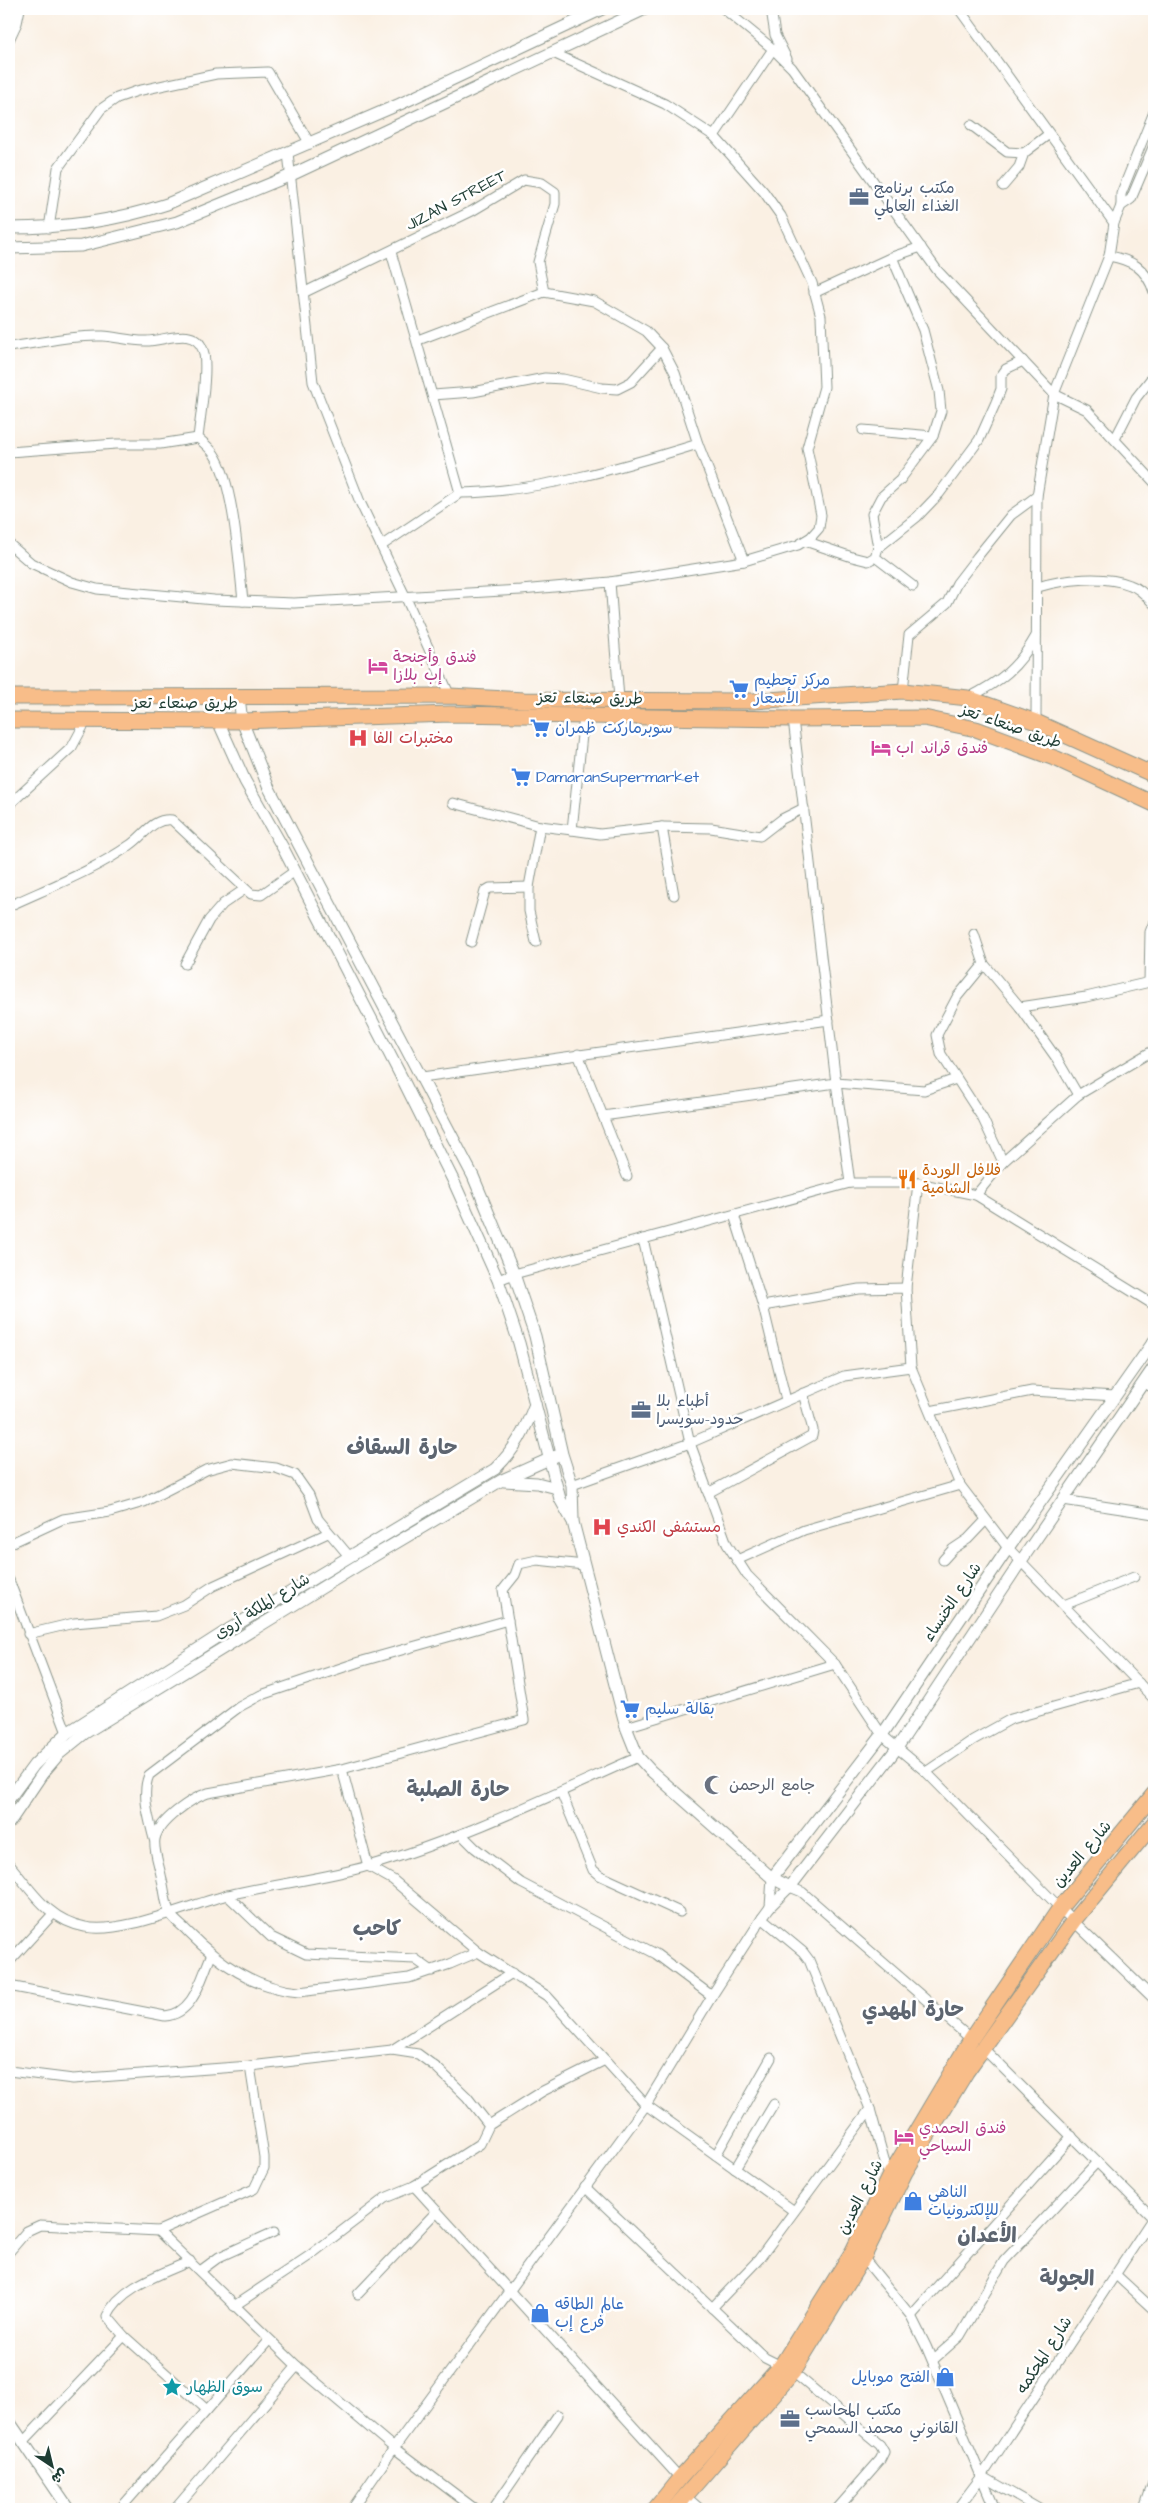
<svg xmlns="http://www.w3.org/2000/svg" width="1163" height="2518" font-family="'Architects Daughter','Playpen Sans Arabic',sans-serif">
<rect width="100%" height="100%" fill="#fff"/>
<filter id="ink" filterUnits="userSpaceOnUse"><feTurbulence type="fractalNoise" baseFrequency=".02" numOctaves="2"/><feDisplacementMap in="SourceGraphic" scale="10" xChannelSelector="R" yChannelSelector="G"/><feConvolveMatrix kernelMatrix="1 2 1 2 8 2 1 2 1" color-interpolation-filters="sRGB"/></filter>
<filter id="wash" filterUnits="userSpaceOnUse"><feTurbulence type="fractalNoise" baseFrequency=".0096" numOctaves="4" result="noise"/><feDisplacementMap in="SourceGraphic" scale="20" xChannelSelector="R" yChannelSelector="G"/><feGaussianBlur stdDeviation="1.12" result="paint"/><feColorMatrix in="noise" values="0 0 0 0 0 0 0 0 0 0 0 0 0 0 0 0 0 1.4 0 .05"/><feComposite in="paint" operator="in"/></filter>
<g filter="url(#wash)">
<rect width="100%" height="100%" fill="#faf0e3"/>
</g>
<g filter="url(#ink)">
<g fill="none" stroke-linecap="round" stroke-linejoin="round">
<defs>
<g id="minor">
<path d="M 724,9 L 773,49 L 792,68 L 937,270 L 1054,394 L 1087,410 L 1154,482"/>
<path d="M 771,9 L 775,35 L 787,59"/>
<path d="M 959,9 L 1114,223"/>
<path d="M 9,40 L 17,23 L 20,9"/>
<path d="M 971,125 L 1007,152 L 1024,153"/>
<path d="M 714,136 L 773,49"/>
<path d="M 288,153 L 313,382 L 360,502 L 406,598 L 450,696"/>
<path d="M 1003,186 L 1019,167 L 1024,153 L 1049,134"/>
<path d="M 1121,206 L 1121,194 L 1154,112"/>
<path d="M 49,228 L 58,168 L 101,109 L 117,98 L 137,91 L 216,74 L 268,72 L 310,144"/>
<path d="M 1109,256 C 1132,260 1146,268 1154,292"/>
<path d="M 303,293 L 472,211 L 524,180 L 542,183 L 555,192 L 555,204 L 538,262 L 544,292 L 594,301 L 646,331 L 662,348 L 675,373 L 698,444 L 744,561"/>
<path d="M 814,293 L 892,257 L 921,247"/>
<path d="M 418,340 L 544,292"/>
<path d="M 9,347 C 41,343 71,335 103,336 C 117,337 131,341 145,341 C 163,342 194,325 203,350 C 209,366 200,418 198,438 C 204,443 210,448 214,454 C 234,483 239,565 243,601"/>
<path d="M 433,395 L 473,392 L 545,378 L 563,379 L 602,388 L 617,389 L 631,382 L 662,348"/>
<path d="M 863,430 L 933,436"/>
<path d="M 1115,439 L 1136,398 L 1154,375"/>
<path d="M 9,452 L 116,444 L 160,444 L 198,438"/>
<path d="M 460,493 C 538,492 623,467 698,444"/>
<path d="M 805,541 L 852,557 L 868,561 L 875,557 L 878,548 L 917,517 L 939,494 L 979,440 L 996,402 L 1001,389 L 1001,376 L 1006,369 L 1023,361"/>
<path d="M 9,544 L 31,563 L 72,582 L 97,589 L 214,600 L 294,603 L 521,590 L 610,582 L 744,561 L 798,545 L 811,537 L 819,528 L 821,515 L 807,448 L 824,387 L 821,316 L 812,283 L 781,216 L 764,192 L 714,136 L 665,104 L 553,53"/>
<path d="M 381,546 L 460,493 L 391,252"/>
<path d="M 878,548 L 872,514 L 881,497 L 900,480 L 933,436 L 941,411 L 939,391 L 923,330 L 892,257"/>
<path d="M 875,557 L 913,586"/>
<path d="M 610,582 L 619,699"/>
<path d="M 1038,587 C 1063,579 1105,575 1130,585 C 1140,588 1147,597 1154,604"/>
<path d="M 903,691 L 909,635 L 947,603 L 957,583 L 977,557 L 1011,515 L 1037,496"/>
<path d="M 968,698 C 1001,681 1018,668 1036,636"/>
<path d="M 584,716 L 572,830 L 600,834 L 662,827 L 711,828 L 760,836 L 782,819 L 804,808"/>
<path d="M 793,719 L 836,1083 L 850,1183"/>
<path d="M 1036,722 L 1037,496 L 1054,394 L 1109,256 L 1114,223 L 1121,206 L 1131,199 L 1154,145"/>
<path d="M 453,803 L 540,826 L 572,830"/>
<path d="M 9,805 L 72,747 L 86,721"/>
<path d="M 662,827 L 674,895"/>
<path d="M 9,906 C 50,887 93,871 130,845 C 145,835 152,818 172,820 L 251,894 L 261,895 L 295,871"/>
<path d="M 974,934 L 984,964 L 1020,1007 L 1057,1059 L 1078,1095"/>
<path d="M 471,942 L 485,891 L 490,888 L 529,887"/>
<path d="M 536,942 L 529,911 L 529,887 L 540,826"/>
<path d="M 185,964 L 209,920 L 223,904 L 245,889"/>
<path d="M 984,964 L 957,997 L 937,1035 L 941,1054 L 983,1119 L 1003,1162"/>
<path d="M 1149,982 L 1150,932 L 1154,922"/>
<path d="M 1020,1007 L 1086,997 L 1154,981"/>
<path d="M 578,1054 L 627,1176"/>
<path d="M 422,1077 L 829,1020"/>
<path d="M 603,1116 L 836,1083 L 924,1090 L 956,1079"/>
<path d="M 976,1195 L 1003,1162 L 1078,1095 L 1154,1050"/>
<path d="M 734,1215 L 763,1306 L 786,1400"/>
<path d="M 643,1239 L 690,1443 L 727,1544 L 747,1575 L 835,1664 L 882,1735 L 926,1772 L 1060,1908 L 1154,1999"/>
<path d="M 498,1280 L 514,1274 L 850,1183 L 918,1183 L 976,1195 L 1154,1305"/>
<path d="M 906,1288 L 918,1183"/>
<path d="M 763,1306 L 859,1289 L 906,1288 L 911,1367 L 960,1485 L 1008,1548 L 1154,1699"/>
<path d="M 1143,1383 L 1154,1388"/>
<path d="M 930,1411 L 1032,1391 L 1115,1396"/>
<path d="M 572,1485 L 690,1443 L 844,1376 L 911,1367"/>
<path d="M 708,1493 L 812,1436 L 813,1430 L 803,1393"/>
<path d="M 1063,1500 L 1154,1514"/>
<path d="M 9,1544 L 63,1519 L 110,1512 L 144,1502 L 206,1470 L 232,1463 L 276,1468 L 295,1475 L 309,1495 L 318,1519 L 349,1556"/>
<path d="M 737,1560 L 804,1530 L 960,1485"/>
<path d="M 943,1560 L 953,1549 L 968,1539 L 986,1520"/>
<path d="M 9,1580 L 67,1733"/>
<path d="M 1064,1605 L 1134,1577"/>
<path d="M 28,1634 L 74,1623 L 156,1616 L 184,1605 L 213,1586 L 328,1533"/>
<path d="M 626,1727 L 835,1664"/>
<path d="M 342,1769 L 368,1866 L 393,1880 L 478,1952 L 547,1996 L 646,2105 L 794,2211"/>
<path d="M 926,1772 L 973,1740 L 1011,1719 L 1139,1683"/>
<path d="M 561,1792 L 593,1870 L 599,1875 L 680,1912"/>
<path d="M 461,1834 L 475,1848 L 521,1883 L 656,1954 L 712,1996"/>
<path d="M 154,1839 C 149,1819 141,1794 149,1775 L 239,1707 L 261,1695 L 359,1662 L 508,1620"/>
<path d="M 9,1864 C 32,1891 48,1920 85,1927 C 121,1935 191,1904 228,1895 C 274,1884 323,1879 368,1866 C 461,1839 550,1796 638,1757"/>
<path d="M 227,1895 L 271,1937 L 306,1954 L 415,1959 L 432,1971"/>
<path d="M 770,1907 L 772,1878"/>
<path d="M 762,1918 L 803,1952 L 809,1960 L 870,2109 L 889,2177"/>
<path d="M 478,1952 L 450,1964 L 409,1978 L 299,1992 C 254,1988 219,1963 188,1932 C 183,1926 173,1920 170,1913 C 165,1904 165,1890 162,1880 C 160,1867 153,1851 155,1839 C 158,1821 192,1798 208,1793 L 342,1769 L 524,1720 L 503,1590 L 515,1575 L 519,1564 L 537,1560 L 584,1565"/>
<path d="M 9,1962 L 52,1915"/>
<path d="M 9,1986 L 165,2016 C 194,2014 201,1978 211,1956"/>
<path d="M 983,2048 L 1154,2219"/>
<path d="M 392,2050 L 512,1973"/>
<path d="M 9,2071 L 73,2079 L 250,2066 L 392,2050 L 418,2054 L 437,2068 L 467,2097 L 489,2125"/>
<path d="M 716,2155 L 771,2058"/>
<path d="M 735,2169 L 774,2104"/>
<path d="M 414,2186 L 680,2478"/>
<path d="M 585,2187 L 765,2358 L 793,2372 L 880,2445 L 884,2452 L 880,2460 L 837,2509"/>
<path d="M 158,2231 L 297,2366 L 394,2448 L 475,2509"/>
<path d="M 9,2252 L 27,2231 L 40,2225 L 158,2231 L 254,2189 L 264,2168 L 264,2157 L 250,2066"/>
<path d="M 861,2255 L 911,2316 L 926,2346 L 995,2509"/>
<path d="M 190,2261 C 162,2274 121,2286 107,2316 L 124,2336 L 207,2410"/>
<path d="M 200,2271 L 219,2257 L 274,2232"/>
<path d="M 1115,2274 L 1154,2310"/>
<path d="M 358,2294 L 437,2211"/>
<path d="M 234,2306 L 309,2256 L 385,2198 L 414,2186 L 480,2144 L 489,2125 L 543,2091 L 605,2060"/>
<path d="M 712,2308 L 759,2259 L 870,2109"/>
<path d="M 911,2316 L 1072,2136"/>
<path d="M 933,2360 L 960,2336 L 1004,2261 L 1097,2162"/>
<path d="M 23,2442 L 124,2336"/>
<path d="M 982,2476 L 1039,2509"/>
<path d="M 685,2496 L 700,2509"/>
<path d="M 120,2509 L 268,2341"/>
<path d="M 175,2509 L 297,2366"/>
<path d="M 352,2509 L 394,2448 L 646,2105 L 712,1996 L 762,1918 L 770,1907 L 790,1887 L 802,1892 L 971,2039"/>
<path d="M 493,2509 L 558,2415"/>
<path d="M 957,2509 L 982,2476 L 1154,2216"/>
<path d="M 1144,2509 L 1154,2480"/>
</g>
<g id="tertiary">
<path d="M 9,228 C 63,228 116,221 167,204 L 400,104 L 602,9"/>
<path d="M 9,248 L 81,246 L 177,222 L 289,176 L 645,9"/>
<path d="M 217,698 L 218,721 L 245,781 L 283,848 L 404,1082 L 453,1180 L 498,1280 L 519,1343 L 560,1499 L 573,1522 L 626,1727 L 638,1757 L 650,1770 L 772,1878 L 790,1887 L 897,1748 L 1021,1561 L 1154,1367"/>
<path d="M 239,698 L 242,721 L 268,786 L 473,1176 L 514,1274 L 535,1336 L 562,1454 L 572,1485 L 573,1520"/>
<path d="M 504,1481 L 537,1483 L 557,1488"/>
<path d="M 9,1799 L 34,1765 L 67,1733 L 231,1628 L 495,1469 C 515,1450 525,1430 535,1404"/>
<path d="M 9,1823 L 42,1774 L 59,1754 L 85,1733 L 357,1566 L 502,1480 L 556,1456"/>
<path d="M 772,1878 L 882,1735 L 1008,1548 L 1154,1341"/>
<path d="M 9,2421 L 69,2509"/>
</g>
<g id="primary">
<path d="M 655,2509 L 680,2478 L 781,2366 L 853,2251 L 889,2177 L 971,2039 L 1060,1908 L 1154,1794"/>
<path d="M 674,2509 L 793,2372 L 864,2256 L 905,2172 L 966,2072 L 1074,1920 L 1154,1823"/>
</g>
<g id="trunk">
<path d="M 9,697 L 450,696 L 524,700 L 753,701 L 903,691 L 968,698 L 1036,722 L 1154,775"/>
<path d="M 9,720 L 242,721 L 450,714 L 793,719 L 924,718 L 976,729 L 1057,759 L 1154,804"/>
</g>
</defs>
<use href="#minor" stroke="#8c968c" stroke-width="11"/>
<use href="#tertiary" stroke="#8c968c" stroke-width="13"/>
<use href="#primary" stroke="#8c968c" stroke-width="17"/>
<use href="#trunk" stroke="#8c968c" stroke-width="17"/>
<use href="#minor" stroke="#fff" stroke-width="9"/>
<use href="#tertiary" stroke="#fff" stroke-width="11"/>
<use href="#primary" stroke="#f8bd89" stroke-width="15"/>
<use href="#trunk" stroke="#f8bd89" stroke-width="15"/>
</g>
</g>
<defs>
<symbol id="office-bare" viewBox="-9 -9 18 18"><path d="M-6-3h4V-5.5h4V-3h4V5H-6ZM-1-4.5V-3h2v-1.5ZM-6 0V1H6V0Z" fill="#5c6f8a" stroke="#fff" stroke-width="2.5" paint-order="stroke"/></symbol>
<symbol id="hotel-bare" viewBox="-9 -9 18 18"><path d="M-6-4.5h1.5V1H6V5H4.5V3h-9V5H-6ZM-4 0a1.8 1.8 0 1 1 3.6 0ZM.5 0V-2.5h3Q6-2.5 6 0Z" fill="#d1479c" stroke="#fff" stroke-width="2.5" paint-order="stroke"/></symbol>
<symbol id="supermarket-bare" viewBox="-9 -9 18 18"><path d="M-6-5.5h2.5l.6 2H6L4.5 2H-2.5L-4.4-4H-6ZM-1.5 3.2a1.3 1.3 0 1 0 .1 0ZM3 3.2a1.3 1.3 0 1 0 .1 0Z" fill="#3f7fe0" stroke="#fff" stroke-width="2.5" paint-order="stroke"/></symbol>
<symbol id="hospital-bare" viewBox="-9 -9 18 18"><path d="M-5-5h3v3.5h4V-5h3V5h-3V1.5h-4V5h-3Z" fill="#e0444e" stroke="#fff" stroke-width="2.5" paint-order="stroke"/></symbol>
<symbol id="restaurant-bare" viewBox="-9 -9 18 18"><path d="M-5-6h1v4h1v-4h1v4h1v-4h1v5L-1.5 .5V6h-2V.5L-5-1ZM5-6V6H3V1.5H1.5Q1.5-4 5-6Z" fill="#e8710a" stroke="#fff" stroke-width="2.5" paint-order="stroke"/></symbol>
<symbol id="mosque-bare" viewBox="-9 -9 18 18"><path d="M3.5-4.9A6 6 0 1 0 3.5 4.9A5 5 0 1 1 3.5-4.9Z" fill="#6b7280" stroke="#fff" stroke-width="2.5" paint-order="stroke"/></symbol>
<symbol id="shop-bare" viewBox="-9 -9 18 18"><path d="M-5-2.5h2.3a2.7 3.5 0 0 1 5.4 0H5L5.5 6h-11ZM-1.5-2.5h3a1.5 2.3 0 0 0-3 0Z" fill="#3f7fe0" stroke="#fff" stroke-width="2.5" paint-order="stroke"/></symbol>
<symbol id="sight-bare" viewBox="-9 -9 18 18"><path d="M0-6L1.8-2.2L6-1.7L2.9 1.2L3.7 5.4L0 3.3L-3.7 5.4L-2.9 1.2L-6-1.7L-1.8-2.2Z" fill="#0f9aa8" stroke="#fff" stroke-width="2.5" paint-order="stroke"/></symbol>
</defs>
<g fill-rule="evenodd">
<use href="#office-bare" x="845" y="183" width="28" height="28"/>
<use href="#hotel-bare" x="364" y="652" width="28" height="28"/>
<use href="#supermarket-bare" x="725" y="675" width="28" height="28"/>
<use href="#supermarket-bare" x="526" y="714" width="28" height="28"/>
<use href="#hospital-bare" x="344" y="724" width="28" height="28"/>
<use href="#hotel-bare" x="867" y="734" width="28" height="28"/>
<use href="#supermarket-bare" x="507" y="763" width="28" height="28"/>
<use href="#restaurant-bare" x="893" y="1165" width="28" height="28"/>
<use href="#office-bare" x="627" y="1396" width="28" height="28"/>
<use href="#hospital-bare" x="588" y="1513" width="28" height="28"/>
<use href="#supermarket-bare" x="616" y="1695" width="28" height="28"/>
<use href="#mosque-bare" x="700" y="1771" width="28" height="28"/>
<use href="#hotel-bare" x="890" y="2123" width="28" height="28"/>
<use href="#shop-bare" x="899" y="2187" width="28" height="28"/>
<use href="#shop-bare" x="526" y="2299" width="28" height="28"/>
<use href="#shop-bare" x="931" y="2363" width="28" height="28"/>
<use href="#sight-bare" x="158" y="2373" width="28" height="28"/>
<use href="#office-bare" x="776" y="2405" width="28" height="28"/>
</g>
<g text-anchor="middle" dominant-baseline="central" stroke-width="5" stroke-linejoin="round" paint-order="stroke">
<g font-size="16" fill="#4e5e75" stroke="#fff" text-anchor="start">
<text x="874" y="188">مكتب برنامج<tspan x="874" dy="18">الغذاء العالمي</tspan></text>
<text x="656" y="1401">أطباء بلا<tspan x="656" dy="18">حدود-سويسرا</tspan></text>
<text x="805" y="2410">مكتب المحاسب<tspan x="805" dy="18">القانوني محمد السمحي</tspan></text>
</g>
<g font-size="16" fill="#1f3d34" stroke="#fff">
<text transform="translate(456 200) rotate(-28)">JIZAN STREET</text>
<text transform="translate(590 698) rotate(1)">طريق صنعاء تعز</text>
<text x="185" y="703">طريق صنعاء تعز</text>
<text transform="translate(1011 726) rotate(19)">طريق صنعاء تعز</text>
<text transform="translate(952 1602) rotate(-56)">شارع الخنساء</text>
<text transform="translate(262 1606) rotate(-32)">شارع الملكة أروى</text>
<text transform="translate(1082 1854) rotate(-50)">شارع العدين</text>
<text transform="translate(860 2197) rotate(-63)">شارع العدين</text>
<text transform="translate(1044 2355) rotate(-57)">شارع المحكمه</text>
</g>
<g font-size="16" fill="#b23c85" stroke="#fff" text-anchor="start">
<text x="393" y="657">فندق وأجنحة<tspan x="393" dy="18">إب بلازا</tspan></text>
<text x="896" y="748">فندق قراند اب</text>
<text x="919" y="2128">فندق الحمدي<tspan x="919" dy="18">السياحي</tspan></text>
</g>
<g font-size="16" fill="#366cbe" stroke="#fff" text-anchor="start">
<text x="754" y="680">مركز تحطيم<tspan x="754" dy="18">الأسعار</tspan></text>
<text x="555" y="728">سوبرماركت ظمران</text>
<text x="536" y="777">DamaranSupermarket</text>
<text x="645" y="1709">بقالة سليم</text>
<text x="928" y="2192">الناهي<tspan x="928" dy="18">للإلكترونيات</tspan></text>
<text x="555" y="2304">عالم الطاقه<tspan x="555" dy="18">فرع إب</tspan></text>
<text x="930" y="2377" text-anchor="end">الفتح موبايل</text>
</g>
<g font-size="16" fill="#be3a42" stroke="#fff" text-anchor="start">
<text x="373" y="738">مختبرات الفا</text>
<text x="617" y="1527">مستشفى الكندي</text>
</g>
<g font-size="16" fill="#c56008" stroke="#fff" text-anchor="start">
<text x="922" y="1170">فلافل الوردة<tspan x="922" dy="18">الشامية</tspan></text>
</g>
<g font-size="16" fill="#5b616d" stroke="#fff" text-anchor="start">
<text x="729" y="1785">جامع الرحمن</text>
</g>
<g font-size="16" fill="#0d838f" stroke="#fff" text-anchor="start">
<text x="187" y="2387">سوق الظهار</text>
</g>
<g font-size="21" font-weight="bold" fill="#5d6570" stroke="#fff">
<text x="402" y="1447">حارة السقاف</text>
<text x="458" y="1789">حارة الصلبة</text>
<text x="377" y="1928">كاحب</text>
<text x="913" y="2009">حارة المهدي</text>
<text x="987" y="2235">الأعدان</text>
<text x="1067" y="2278">الجولة</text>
</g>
</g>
<rect width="1163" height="2518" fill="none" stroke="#fff" stroke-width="30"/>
<g transform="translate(52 2466) rotate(145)" stroke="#ffffff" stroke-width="4" paint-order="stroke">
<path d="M0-4L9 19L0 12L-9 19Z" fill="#1f3d34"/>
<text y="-8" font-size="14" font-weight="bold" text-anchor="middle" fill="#1f3d34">ش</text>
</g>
</svg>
